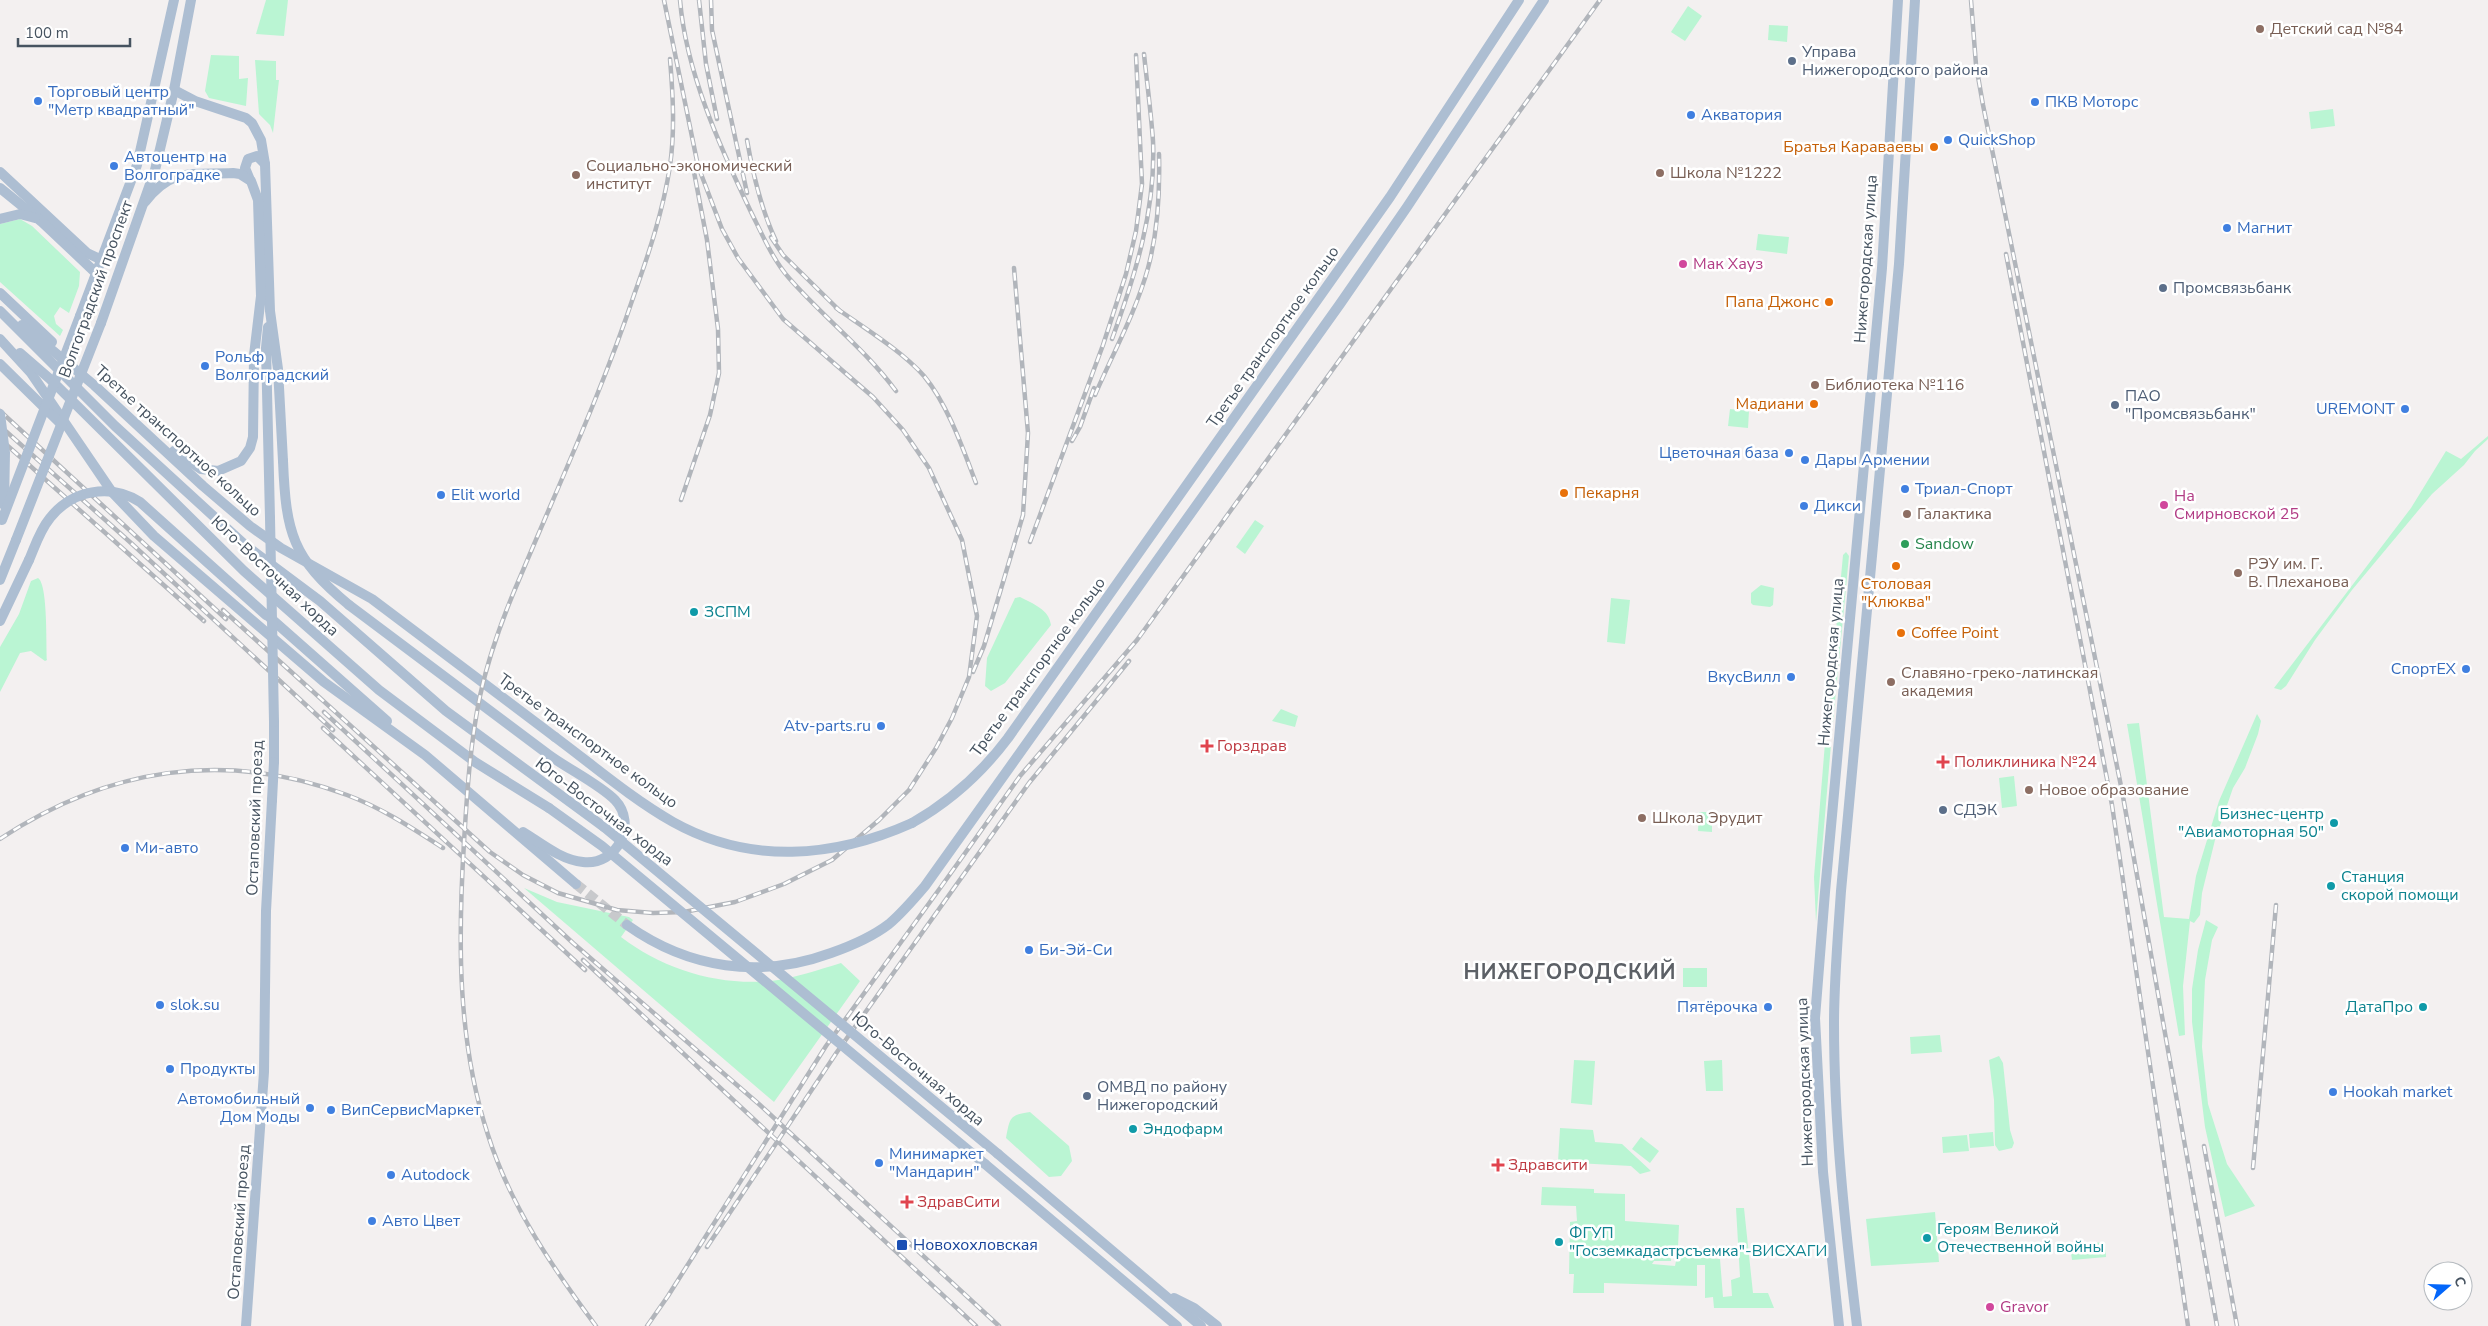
<svg xmlns="http://www.w3.org/2000/svg" width="2488" height="1326" font-family="'Nunito Sans',sans-serif">
<rect width="100%" height="100%" fill="#f3f0f0"/>
<g fill="#baf5d3">
<path d="M 266,0 L 288,0 L 284,36 L 256,34 Z"/>
<path d="M 1688,6 L 1702,16 L 1685,41 L 1671,32 Z"/>
<path d="M 1769,25 L 1788,26 L 1787,42 L 1768,40 Z"/>
<path d="M 211,55 L 239,56 L 239,79 L 248,78 L 246,106 L 209,98 L 205,91 Z"/>
<path d="M 255,60 L 276,61 L 276,80 L 279,80 L 273,133 L 270,125 L 259,114 Z"/>
<path d="M 2333,109 L 2335,126 L 2311,129 L 2309,112 Z"/>
<path d="M 20,219 L 32,226 L 80,272 L 79,286 L 69,313 L 60,307 L 54,316 L 56,324 L 63,330 L 60,336 L 0,282 L 0,224 Z"/>
<path d="M 1758,234 L 1789,237 L 1787,254 L 1756,250 Z"/>
<path d="M 1730,409 L 1749,411 L 1748,428 L 1728,426 Z"/>
<path d="M 2488,436 L 2488,439 L 2475,451 L 2464,465 L 2432,494 L 2352,590 L 2315,640 L 2286,686 L 2281,690 L 2274,688 L 2411,508 L 2446,451 L 2461,459 Z"/>
<path d="M 1255,520 L 1264,526 L 1245,554 L 1236,547 Z"/>
<path d="M 1846,552 L 1849,556 L 1833,722 L 1828,716 L 1843,555 Z"/>
<path d="M 38,578 C 48,584 46,645 47,660 L 45,661 L 31,651 L 20,653 L 0,692 L 0,647 L 19,614 L 31,581 Z"/>
<path d="M 1761,585 L 1774,588 L 1773,605 L 1770,607 L 1753,605 L 1751,603 L 1751,593 Z"/>
<path d="M 1020,597 C 1033,604 1049,609 1051,625 L 1005,683 L 991,691 L 985,686 L 987,658 L 1015,598 Z"/>
<path d="M 1611,598 L 1630,600 L 1625,644 L 1607,642 Z"/>
<path d="M 1281,709 L 1298,716 L 1295,727 L 1272,721 Z"/>
<path d="M 2257,714 L 2261,721 L 2258,734 L 2245,768 L 2233,788 L 2215,840 L 2202,893 L 2200,915 L 2194,923 L 2190,921 L 2183,986 L 2185,1035 L 2179,1036 L 2127,724 L 2139,723 L 2164,917 L 2189,919 L 2196,876 L 2219,801 Z"/>
<path d="M 1825,743 L 1831,744 L 1816,922 L 1814,877 Z"/>
<path d="M 2014,776 L 2017,806 L 2002,808 L 1999,778 Z"/>
<path d="M 1699,812 L 1712,812 L 1712,832 L 1698,831 Z"/>
<path d="M 524,888 L 557,902 L 629,917 L 633,920 L 621,937 C 663,969 717,986 771,981 C 795,978 818,970 841,963 L 860,981 L 774,1102 Z"/>
<path d="M 2206,920 L 2218,927 L 2212,940 L 2205,980 L 2202,1047 L 2208,1104 L 2227,1164 L 2255,1206 L 2225,1217 L 2205,1127 L 2192,1022 L 2192,989 L 2198,950 Z"/>
<rect x="1683" y="968" width="24" height="19"/>
<path d="M 1940,1035 L 1942,1052 L 1911,1054 L 1910,1037 Z"/>
<path d="M 1999,1056 L 2003,1063 L 2010,1130 L 2014,1143 L 2012,1148 L 1999,1151 L 1995,1145 L 1994,1100 L 1989,1060 Z"/>
<path d="M 1574,1060 L 1595,1061 L 1592,1105 L 1571,1103 Z"/>
<path d="M 1722,1060 L 1723,1091 L 1706,1091 L 1704,1061 Z"/>
<path d="M 1030,1112 L 1069,1146 L 1072,1161 L 1061,1176 L 1049,1177 L 1006,1138 C 1010,1118 1009,1115 1030,1112 Z"/>
<path d="M 1560,1128 L 1593,1130 L 1595,1142 L 1622,1144 L 1651,1171 L 1640,1174 L 1631,1166 L 1558,1162 Z"/>
<path d="M 1993,1132 L 1994,1146 L 1970,1148 L 1969,1134 Z"/>
<path d="M 1967,1135 L 1969,1151 L 1943,1153 L 1942,1137 Z"/>
<path d="M 1641,1137 L 1659,1151 L 1650,1163 L 1632,1149 Z"/>
<path d="M 1542,1187 L 1594,1189 L 1594,1193 L 1625,1194 L 1625,1221 L 1679,1225 L 1678,1247 L 1672,1247 L 1671,1261 L 1654,1261 L 1652,1264 L 1675,1266 L 1677,1256 L 1720,1259 L 1723,1297 L 1732,1296 L 1731,1280 L 1740,1277 L 1736,1208 L 1744,1208 L 1753,1293 L 1768,1293 L 1774,1308 L 1714,1308 L 1713,1297 L 1705,1298 L 1705,1265 L 1697,1265 L 1697,1286 L 1604,1283 L 1604,1293 L 1573,1293 L 1574,1274 L 1569,1274 L 1570,1222 L 1577,1221 L 1576,1206 L 1541,1205 Z"/>
<path d="M 1935,1212 L 1939,1262 L 1871,1266 L 1866,1219 Z"/>
<path d="M 2105,1242 L 2106,1257 L 2072,1260 L 2070,1245 Z"/>
</g>
<g fill="none" stroke-linecap="round" stroke-linejoin="round">
<path stroke="#c8c9cc" stroke-width="10" stroke-dasharray="10 5" stroke-linecap="butt" d="M 576,884 L 627,925"/>
<g stroke="#adbed2" stroke-width="10">
<path d="M 174,90 L 195,101 L 246,118 L 252,123 L 261,140 L 265,164 L 270,311 L 278,369 L 283,461"/>
<path d="M 0,172 L 87,253 L 102,260"/>
<path d="M 250,180 L 245,168 L 248,159 L 257,156 L 265,164"/>
<path d="M 0,188 L 42,222 L 97,274"/>
<path d="M 145,202 C 172,167 192,175 233,173 L 240,174 L 251,181 L 258,200 L 261,296 L 254,355 L 253,437 L 250,448 L 241,461 L 218,471 L 201,469 L 174,451"/>
<path d="M 0,219 L 20,214 L 35,218"/>
<path d="M 0,293 L 52,342"/>
<path d="M 0,311 L 115,426 L 245,545 L 320,601 L 446,711 L 604,827"/>
<path d="M 80,316 L 137,165 L 174,0"/>
<path d="M 101,323 L 155,170 L 174,90 L 191,0"/>
<path d="M 22,325 L 94,385 L 203,486 L 250,526 L 281,548 L 372,599 L 555,737"/>
<path d="M 268,327 L 266,348 L 270,518"/>
<path d="M 0,339 L 31,373 L 112,492 L 154,536 L 324,682 L 425,755 L 576,884"/>
<path d="M 20,353 L 50,379 L 244,571 L 379,690 L 475,762 L 549,808"/>
<path d="M 0,364 L 60,423"/>
<path d="M 0,580 L 16,540"/>
<path d="M 349,605 C 416,655 482,705 549,755 C 568,769 599,784 615,800 C 638,824 617,866 583,862 C 561,860 541,843 523,832"/>
<path d="M 267,615 L 387,721"/>
<path d="M 0,621 L 29,560"/>
<path d="M 274,722 L 274,762"/>
<path d="M 912,823 C 951,801 981,774 1008,738 L 1390,197 L 1519,0"/>
<path d="M 627,925 C 689,969 760,979 831,953 C 851,946 872,937 889,924 C 902,913 914,899 925,886 L 1340,304 L 1407,207 L 1544,0"/>
<path d="M 998,1154 L 1201,1326"/>
<path d="M 985,1164 L 1177,1326"/>
<path d="M 1174,1298 L 1194,1308 L 1217,1326"/>
<path d="M 246,1326 L 264,1072 L 266,911 L 272,800"/>
<path d="M 1839,1326 L 1823,1172 L 1815,1018 L 1825,892 L 1882,268 L 1898,0"/>
<path d="M 1857,1326 C 1845,1226 1834,1125 1834,1024 C 1834,980 1838,936 1841,891 L 1899,264 L 1915,0"/>
</g>
<defs>
<g id="rail">
<path d="M 680,0 C 686,72 720,147 751,212 C 762,234 773,260 789,278 C 823,317 865,349 896,391"/>
<path d="M 699,0 L 706,64 L 717,119"/>
<path d="M 711,0 L 712,30 L 747,193"/>
<path d="M 1971,0 L 1976,65 L 1983,105 L 2122,791 L 2217,1326"/>
<path d="M 747,140 C 753,175 761,209 776,241"/>
<path d="M 771,237 L 783,255 L 840,311"/>
<path d="M 2006,254 L 2112,805 L 2188,1326"/>
<path d="M 836,308 C 863,327 902,351 924,376 C 948,405 963,449 976,483"/>
<path d="M 1112,339 C 1135,276 1156,210 1153,141 C 1151,112 1147,83 1144,54"/>
<path d="M 1095,395 C 1113,353 1136,312 1148,268 C 1158,231 1160,192 1159,154"/>
<path d="M 0,411 L 226,619"/>
<path d="M 0,426 L 131,543 L 333,730"/>
<path d="M 0,439 L 204,621"/>
<path d="M 1072,441 L 1080,427 L 1094,388"/>
<path d="M 681,500 L 710,415 L 719,373 L 718,329 L 707,240 L 694,172"/>
<path d="M 1030,542 L 1103,345 L 1126,274 L 1136,231 L 1142,184 L 1136,55"/>
<path d="M 223,610 L 490,852 L 523,875 L 558,893 L 617,910 L 653,913 L 684,912 L 735,902 L 784,884 L 832,860 L 879,820 L 909,790 L 936,748 L 952,718 L 969,677 L 977,616 L 962,540 L 929,468 L 903,430 L 873,397 L 783,319 L 738,258 L 722,229 L 698,166 L 664,0"/>
<path d="M 973,672 L 984,646 L 1023,515 L 1028,433 L 1014,268"/>
<path d="M 324,712 L 573,943 L 760,1105 L 999,1326"/>
<path d="M 323,728 L 585,970"/>
<path d="M 0,839 C 107,768 225,749 347,795 C 382,808 412,828 443,848"/>
<path d="M 583,960 L 976,1326"/>
<path d="M 2204,1146 L 2237,1326"/>
<path d="M 2253,1168 L 2276,905"/>
<path d="M 707,1247 L 837,1052 L 1029,783 L 1129,661"/>
<path d="M 596,1326 C 552,1267 510,1205 488,1135 C 457,1040 458,940 464,842 C 467,793 470,744 480,696 C 489,654 504,614 521,575 C 560,482 602,391 634,295 C 649,253 663,211 670,166 C 675,131 673,95 670,59"/>
<path d="M 647,1326 L 668,1296 L 826,1046 L 943,884 L 1020,776 L 1137,640 L 1600,0"/>
</g>
</defs>
<use href="#rail" stroke="#b1b5bb" stroke-width="4.5"/>
<use href="#rail" stroke="#fff" stroke-width="2.5" stroke-dasharray="8" stroke-linecap="butt"/>
<g stroke="#adbed2" stroke-width="10">
<path d="M 0,414 L 5,453 L 4,505"/>
<path d="M 283,461 C 286,533 292,558 349,605"/>
<path d="M 270,518 L 274,722"/>
<path d="M 2,520 L 80,316"/>
<path d="M 16,540 L 101,323"/>
<path d="M 29,560 C 35,546 40,530 50,518 C 72,490 110,483 140,502 L 266,615"/>
<path d="M 555,737 C 594,766 631,798 673,822 C 750,865 834,858 912,823"/>
<path d="M 272,800 L 274,762"/>
<path d="M 549,808 L 602,846 L 985,1164"/>
<path d="M 604,827 L 998,1154"/>
</g>
</g>
<g fill="#8d6e63" stroke="#fff" stroke-width="2">
<circle cx="2260" cy="29" r="5"/>
<circle cx="1660" cy="173" r="5"/>
<circle cx="576" cy="175" r="5"/>
<circle cx="1815" cy="385" r="5"/>
<circle cx="1907" cy="514" r="5"/>
<circle cx="2238" cy="573" r="5"/>
<circle cx="1891" cy="682" r="5"/>
<circle cx="2029" cy="790" r="5"/>
<circle cx="1642" cy="818" r="5"/>
</g>
<g fill="#5c6f8a" stroke="#fff" stroke-width="2">
<circle cx="1792" cy="61" r="5"/>
<circle cx="2163" cy="288" r="5"/>
<circle cx="2115" cy="405" r="5"/>
<circle cx="1943" cy="810" r="5"/>
<circle cx="1087" cy="1096" r="5"/>
</g>
<g fill="#3f7fe0" stroke="#fff" stroke-width="2">
<circle cx="38" cy="101" r="5"/>
<circle cx="2035" cy="102" r="5"/>
<circle cx="1691" cy="115" r="5"/>
<circle cx="1948" cy="140" r="5"/>
<circle cx="114" cy="166" r="5"/>
<circle cx="2227" cy="228" r="5"/>
<circle cx="205" cy="366" r="5"/>
<circle cx="2405" cy="409" r="5"/>
<circle cx="1789" cy="453" r="5"/>
<circle cx="1805" cy="460" r="5"/>
<circle cx="1905" cy="489" r="5"/>
<circle cx="441" cy="495" r="5"/>
<circle cx="1804" cy="506" r="5"/>
<circle cx="2466" cy="669" r="5"/>
<circle cx="1791" cy="677" r="5"/>
<circle cx="881" cy="726" r="5"/>
<circle cx="125" cy="848" r="5"/>
<circle cx="1029" cy="950" r="5"/>
<circle cx="160" cy="1005" r="5"/>
<circle cx="1768" cy="1007" r="5"/>
<circle cx="170" cy="1069" r="5"/>
<circle cx="2333" cy="1092" r="5"/>
<circle cx="310" cy="1108" r="5"/>
<circle cx="331" cy="1110" r="5"/>
<circle cx="879" cy="1163" r="5"/>
<circle cx="391" cy="1175" r="5"/>
<circle cx="372" cy="1221" r="5"/>
</g>
<g fill="#e8710a" stroke="#fff" stroke-width="2">
<circle cx="1934" cy="147" r="5"/>
<circle cx="1829" cy="302" r="5"/>
<circle cx="1814" cy="404" r="5"/>
<circle cx="1564" cy="493" r="5"/>
<circle cx="1896" cy="566" r="5"/>
<circle cx="1901" cy="633" r="5"/>
</g>
<g fill="#d1479c" stroke="#fff" stroke-width="2">
<circle cx="1683" cy="264" r="5"/>
<circle cx="2164" cy="505" r="5"/>
<circle cx="1990" cy="1307" r="5"/>
</g>
<circle fill="#2e9e5b" stroke="#fff" stroke-width="2" cx="1905" cy="544" r="5"/>
<g fill="#0f9aa8" stroke="#fff" stroke-width="2">
<circle cx="694" cy="612" r="5"/>
<circle cx="2334" cy="823" r="5"/>
<circle cx="2331" cy="886" r="5"/>
<circle cx="2423" cy="1007" r="5"/>
<circle cx="1133" cy="1129" r="5"/>
<circle cx="1927" cy="1238" r="5"/>
<circle cx="1559" cy="1242" r="5"/>
</g>
<g fill="#e0444e" stroke="#fff" stroke-width="2">
<path d="M1204.5 738.5h5v5h5v5h-5v5h-5v-5h-5v-5h5z"/>
<path d="M1940.5 754.5h5v5h5v5h-5v5h-5v-5h-5v-5h5z"/>
<path d="M1495.5 1157.5h5v5h5v5h-5v5h-5v-5h-5v-5h5z"/>
<path d="M904.5 1194.5h5v5h5v5h-5v5h-5v-5h-5v-5h5z"/>
</g>
<rect fill="#1a4fb4" stroke="#fff" stroke-width="2" x="896" y="1239" width="12" height="12" rx="2.5"/>
<g text-anchor="middle" dominant-baseline="central" stroke-width="5" stroke-linejoin="round" paint-order="stroke">
<g font-size="16" fill="#785e54" stroke="#fff" text-anchor="start">
<text x="2270" y="29">Детский сад №84</text>
<text x="586" y="166">Социально-экономический<tspan x="586" dy="18">институт</tspan></text>
<text x="1670" y="173">Школа №1222</text>
<text x="1825" y="385">Библиотека №116</text>
<text x="1917" y="514">Галактика</text>
<text x="2248" y="564">РЭУ им. Г.<tspan x="2248" dy="18">В. Плеханова</tspan></text>
<text x="1901" y="673">Славяно-греко-латинская<tspan x="1901" dy="18">академия</tspan></text>
<text x="2039" y="790">Новое образование</text>
<text x="1652" y="818">Школа Эрудит</text>
</g>
<g font-size="16" fill="#4e5e75" stroke="#fff" text-anchor="start">
<text x="1802" y="52">Управа<tspan x="1802" dy="18">Нижегородского района</tspan></text>
<text x="2173" y="288">Промсвязьбанк</text>
<text x="2125" y="396">ПАО<tspan x="2125" dy="18">"Промсвязьбанк"</tspan></text>
<text x="1953" y="810">СДЭК</text>
<text x="1097" y="1087">ОМВД по району<tspan x="1097" dy="18">Нижегородский</tspan></text>
</g>
<g font-size="16" fill="#366cbe" stroke="#fff" text-anchor="start">
<text x="48" y="92">Торговый центр<tspan x="48" dy="18">"Метр квадратный"</tspan></text>
<text x="2045" y="102">ПКВ Моторс</text>
<text x="1701" y="115">Акватория</text>
<text x="1958" y="140">QuickShop</text>
<text x="124" y="157">Автоцентр на<tspan x="124" dy="18">Волгоградке</tspan></text>
<text x="2237" y="228">Магнит</text>
<text x="215" y="357">Рольф<tspan x="215" dy="18">Волгоградский</tspan></text>
<text x="2395" y="409" text-anchor="end">UREMONT</text>
<text x="1779" y="453" text-anchor="end">Цветочная база</text>
<text x="1815" y="460">Дары Армении</text>
<text x="1915" y="489">Триал-Спорт</text>
<text x="451" y="495">Elit world</text>
<text x="1814" y="506">Дикси</text>
<text x="2456" y="669" text-anchor="end">СпортEX</text>
<text x="1781" y="677" text-anchor="end">ВкусВилл</text>
<text x="871" y="726" text-anchor="end">Atv-parts.ru</text>
<text x="135" y="848">Ми-авто</text>
<text x="1039" y="950">Би-Эй-Си</text>
<text x="170" y="1005">slok.su</text>
<text x="1758" y="1007" text-anchor="end">Пятёрочка</text>
<text x="180" y="1069">Продукты</text>
<text x="2343" y="1092">Hookah market</text>
<text x="300" y="1099" text-anchor="end">Автомобильный<tspan x="300" dy="18">Дом Моды</tspan></text>
<text x="341" y="1110">ВипСервисМаркет</text>
<text x="889" y="1154">Минимаркет<tspan x="889" dy="18">"Мандарин"</tspan></text>
<text x="401" y="1175">Autodock</text>
<text x="382" y="1221">Авто Цвет</text>
</g>
<g font-size="16" fill="#c56008" stroke="#fff" text-anchor="end">
<text x="1924" y="147">Братья Караваевы</text>
<text x="1819" y="302">Папа Джонс</text>
<text x="1804" y="404">Мадиани</text>
<text x="1574" y="493" text-anchor="start">Пекарня</text>
<text x="1896" y="584" text-anchor="middle">Столовая<tspan x="1896" dy="18">"Клюква"</tspan></text>
<text x="1911" y="633" text-anchor="start">Coffee Point</text>
</g>
<g font-size="16" fill="#465360" stroke="#fff">
<text transform="translate(1866 259) rotate(-86)">Нижегородская улица</text>
<text transform="translate(96 289) rotate(-70)">Волгоградский проспект</text>
<text transform="translate(1273 337) rotate(-55)">Третье транспортное кольцо</text>
<text transform="translate(178 441) rotate(42)">Третье транспортное кольцо</text>
<text transform="translate(275 576) rotate(43)">Юго-Восточная хорда</text>
<text transform="translate(1831 662) rotate(-85)">Нижегородская улица</text>
<text transform="translate(1038 667) rotate(-54)">Третье транспортное кольцо</text>
<text transform="translate(588 741) rotate(36)">Третье транспортное кольцо</text>
<text transform="translate(604 812) rotate(37)">Юго-Восточная хорда</text>
<text transform="translate(255 818) rotate(-88)">Остаповский проезд</text>
<text transform="translate(918 1069) rotate(40)">Юго-Восточная хорда</text>
<text transform="translate(1805 1082) rotate(-92)">Нижегородская улица</text>
<text transform="translate(239 1222) rotate(-86)">Остаповский проезд</text>
</g>
<g font-size="16" fill="#b23c85" stroke="#fff" text-anchor="start">
<text x="1693" y="264">Мак Хауз</text>
<text x="2174" y="496">На<tspan x="2174" dy="18">Смирновской 25</tspan></text>
<text x="2000" y="1307">Gravor</text>
</g>
<g font-size="16" fill="#27864d" stroke="#fff" text-anchor="start">
<text x="1915" y="544">Sandow</text>
</g>
<g font-size="16" fill="#0d838f" stroke="#fff" text-anchor="start">
<text x="704" y="612">ЗСПМ</text>
<text x="2324" y="814" text-anchor="end">Бизнес-центр<tspan x="2324" dy="18">"Авиамоторная 50"</tspan></text>
<text x="2341" y="877">Станция<tspan x="2341" dy="18">скорой помощи</tspan></text>
<text x="2413" y="1007" text-anchor="end">ДатаПро</text>
<text x="1143" y="1129">Эндофарм</text>
<text x="1937" y="1229">Героям Великой<tspan x="1937" dy="18">Отечественной войны</tspan></text>
<text x="1569" y="1233">ФГУП<tspan x="1569" dy="18">"Госземкадастрсъемка"-ВИСХАГИ</tspan></text>
</g>
<g font-size="16" fill="#be3a42" stroke="#fff" text-anchor="start">
<text x="1217" y="746">Горздрав</text>
<text x="1954" y="762">Поликлиника №24</text>
<text x="1508" y="1165">Здравсити</text>
<text x="917" y="1202">ЗдравСити</text>
</g>
<g font-size="16" fill="#164399" stroke="#fff" text-anchor="start">
<text x="913" y="1245">Новохохловская</text>
</g>
<g font-size="21" font-weight="bold" letter-spacing="1" fill="#5c6066" stroke="#fff">
<text x="1570" y="972">НИЖЕГОРОДСКИЙ</text>
</g>
</g>
<g transform="translate(2448 1286) rotate(70)"><circle r="24" fill="#ffffff" stroke="#b5babf"/>
<path d="M0-4L9 19L0 12L-9 19Z" fill="#0366fa"/>
<text y="-8" font-size="14" font-weight="bold" text-anchor="middle" fill="#465360">С</text>
</g>
<path d="M18 38v8h112v-8" fill="none" stroke="#465360" stroke-width="2.5"/>
<text x="25" y="38" font-size="15" fill="#465360" stroke="#ffffff" stroke-width="4" paint-order="stroke">100 m</text>
</svg>
